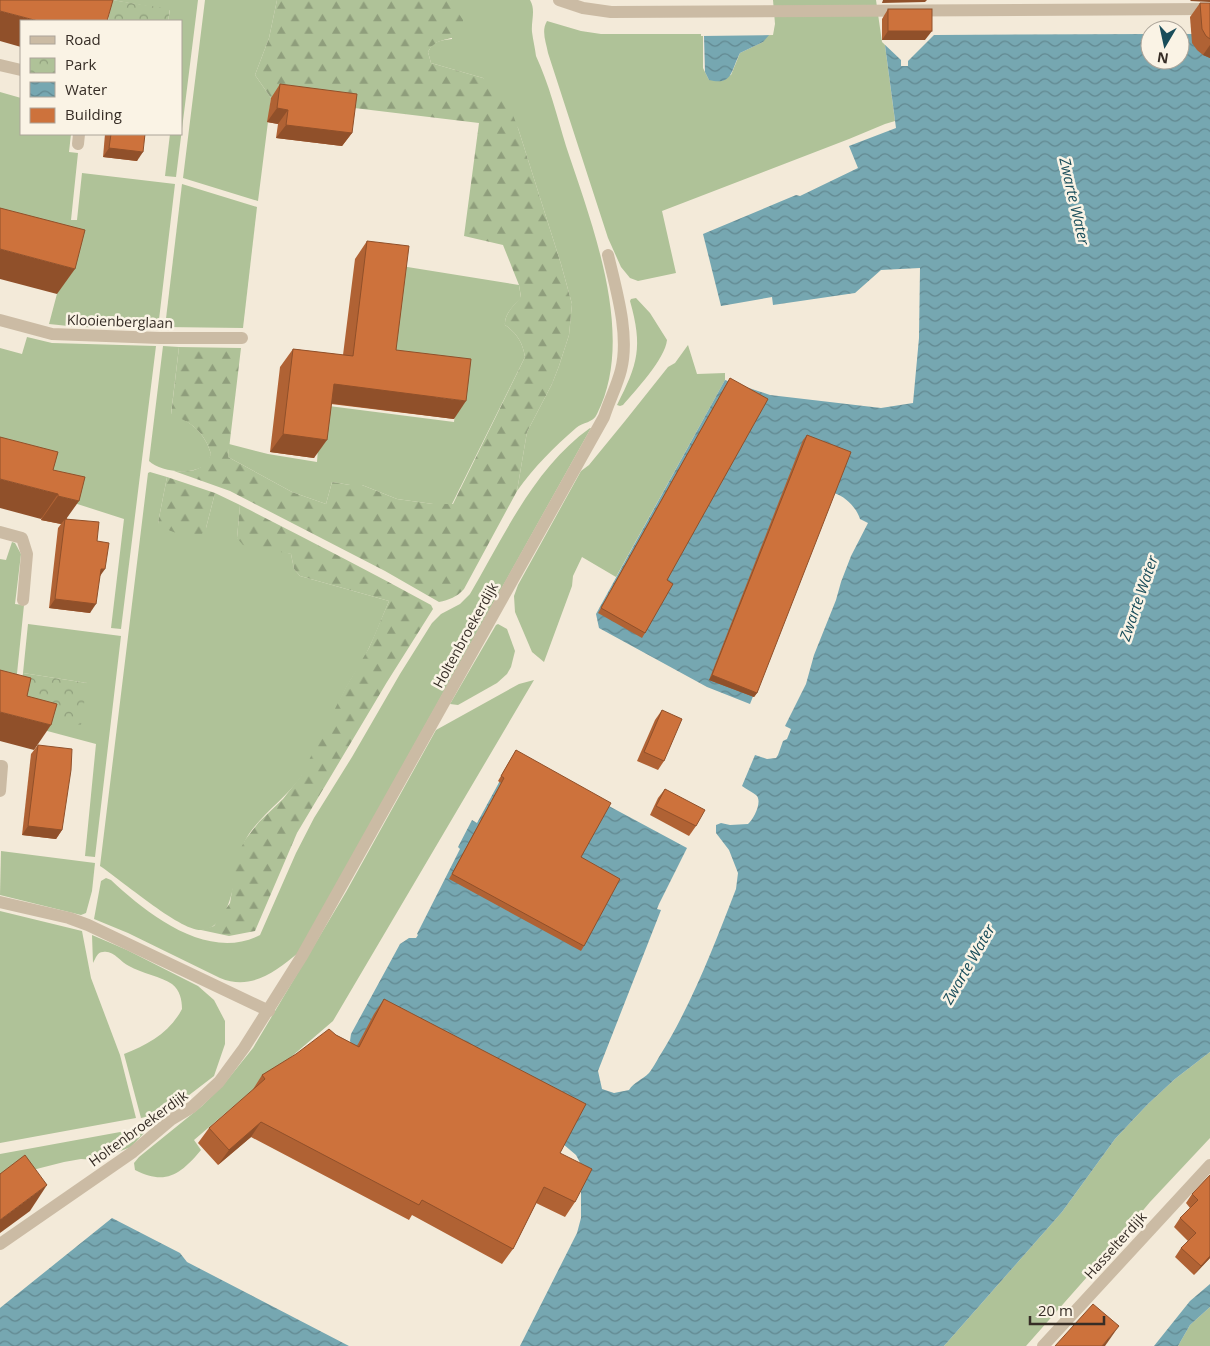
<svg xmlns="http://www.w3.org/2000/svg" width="1210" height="1346" font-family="'Open Sans',sans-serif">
<defs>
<pattern id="forest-firs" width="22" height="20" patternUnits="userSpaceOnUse" patternTransform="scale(1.25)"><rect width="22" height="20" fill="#afc298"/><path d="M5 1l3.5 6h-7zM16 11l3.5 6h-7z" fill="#8f9e7c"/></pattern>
<pattern id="park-crowns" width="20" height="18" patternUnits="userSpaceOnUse" patternTransform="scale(1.25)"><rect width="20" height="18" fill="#afc298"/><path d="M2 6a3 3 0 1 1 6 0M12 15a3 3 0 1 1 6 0" fill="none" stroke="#8f9e7c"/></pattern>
<pattern id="water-waves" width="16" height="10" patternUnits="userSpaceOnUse" patternTransform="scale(1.25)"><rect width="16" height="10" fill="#76a7b1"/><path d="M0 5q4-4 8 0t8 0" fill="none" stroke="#628890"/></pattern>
</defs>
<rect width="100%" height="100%" fill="#f3ead9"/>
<g fill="#afc298">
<path d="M 112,0 L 198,0 L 176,177 L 165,176 L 170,134 L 181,134 L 181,21 L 168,21 L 170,10 Z"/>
<path d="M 205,0 L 277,0 L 269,38 L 255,75 L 271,98 L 258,201 L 183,178 Z"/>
<path d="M 450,0 L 530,0 C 536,10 531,21 532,32 C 533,40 535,48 536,56 C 549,84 557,116 566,146 C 591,222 637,336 597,414 C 593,423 583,422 576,428 C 554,447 534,467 517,491 L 527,432 L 552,384 L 559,366 L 569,335 L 572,304 L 561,264 L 518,128 L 483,78 L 431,63 L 428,52 C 433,41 441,40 452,39 Z"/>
<path d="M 771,0 L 879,0 L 895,121 L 885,124 L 849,139 L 662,211 L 676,273 L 638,281 L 630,278 L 621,267 L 608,238 L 548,53 C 546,42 541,31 547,21 L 581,31 L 601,34 L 703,34 L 703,68 L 709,80 L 731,75 L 740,53 L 763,42 Z"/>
<path d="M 0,92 L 21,98 L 21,134 L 71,134 L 69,152 L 78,153 L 71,220 L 77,220 L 82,173 L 175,184 L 158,328 L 78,327 L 49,324 L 67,256 L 0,238 Z"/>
<path d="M 182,184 L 257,207 L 243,328 L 165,327 Z"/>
<path d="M 395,265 L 519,285 L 521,298 C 514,305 504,314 505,325 C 517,333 523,343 525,357 L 452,504 L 433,504 L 397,499 L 362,485 L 350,485 L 332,482 L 326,504 L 292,492 L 228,457 L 229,444 L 268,454 L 317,462 L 321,405 L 454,422 L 460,372 L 382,362 Z"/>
<path d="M 636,298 L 650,313 L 667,340 C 665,359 636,390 623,405 L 620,406 L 617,405 C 638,364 643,347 630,301 L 631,299 Z"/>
<path d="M 27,337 L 52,343 L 156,346 L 121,629 L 111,628 L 124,519 L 68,501 L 0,465 L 0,348 L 22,354 Z"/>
<path d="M 688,345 L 697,374 L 725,373 L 725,380 L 616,577 L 582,557 L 573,576 L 572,586 L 544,662 L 532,652 L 515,612 L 514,596 L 518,585 L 581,471 L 589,465 L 625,421 L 668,367 L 675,363 Z"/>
<path d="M 163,346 L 179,347 L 171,414 C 191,421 205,433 211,454 C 210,457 208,462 206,464 C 194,476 160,472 149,461 Z"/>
<path d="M 590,428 L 591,428 L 298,953 C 275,972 251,991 220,978 L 128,933 L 94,919 L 101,881 L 106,878 L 111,880 C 147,914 208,962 260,935 L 296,853 L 314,818 L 352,757 L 400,674 L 432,623 L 441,614 L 460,604 L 470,594 C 504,536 534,468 590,428 Z"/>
<path d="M 150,472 L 167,477 L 158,523 L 206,528 L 215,493 L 240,505 L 237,538 L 291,554 L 294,569 L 300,576 L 389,601 C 382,617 376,634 368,650 C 361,665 351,678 344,692 C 330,720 318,751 301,777 C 285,799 258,817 246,839 C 233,862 237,926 202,930 C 181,932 120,879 100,866 L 148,473 Z"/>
<path d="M 12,542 L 15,543 L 21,554 L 15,604 L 24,605 L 14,703 L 0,699 L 0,559 L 6,560 Z"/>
<path d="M 28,624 L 121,636 L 95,857 L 85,856 L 96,744 L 21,724 L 87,683 L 23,673 Z"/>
<path d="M 498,624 L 507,629 L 515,651 L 511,667 L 507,674 L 497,683 L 458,705 L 450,704 L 496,625 Z"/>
<path d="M 534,680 L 333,1021 L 194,1140 L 201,1150 C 181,1174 166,1186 135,1170 L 134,1163 L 139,1157 L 202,1106 L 224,1084 L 253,1048 L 346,892 L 436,730 L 519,684 Z"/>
<path d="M 1,851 L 95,863 L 92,891 L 86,913 L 81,915 L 0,895 Z"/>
<path d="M 0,911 L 82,931 L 91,978 L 120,1055 L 136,1118 L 0,1143 Z"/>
<path d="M 92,935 L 127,950 L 198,986 L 214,1000 L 225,1021 L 225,1044 L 214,1076 L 167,1112 L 141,1118 L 124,1054 C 148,1045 170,1032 182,1009 C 182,1000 180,990 172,984 C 162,977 141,973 129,966 C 120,962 114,950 103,952 C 97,952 96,958 93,963 Z"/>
<path d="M 1210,1052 L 1210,1138 L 1150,1202 L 1087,1277 L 1026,1346 L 944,1346 L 1062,1212 L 1115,1139 L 1148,1104 L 1175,1079 Z"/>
<path d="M 142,1128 L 146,1131 L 131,1147 L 97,1160 L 81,1159 L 64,1162 L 9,1176 L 0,1183 L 0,1154 Z"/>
<path d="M 1210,1307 L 1210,1346 L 1178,1346 L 1190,1325 Z"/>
</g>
<g fill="url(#forest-firs)">
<path d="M 277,0 L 450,0 L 463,20 L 463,35 C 449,40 435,38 428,52 L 431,63 L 483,78 L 496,87 L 506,97 L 518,128 L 561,264 L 572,304 L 569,335 L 559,366 L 552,384 L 527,432 L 517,491 L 464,589 C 457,597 449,600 439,602 L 385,571 L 230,491 L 174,471 C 193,472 203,471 211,454 C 205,433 191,421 171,415 L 179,347 L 241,348 L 228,457 L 292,492 L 326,504 L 332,482 L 350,485 L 362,485 L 397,499 L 433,504 L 453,504 L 525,357 C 523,343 517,333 505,325 C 504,314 514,305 521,297 L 519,285 L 503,245 L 464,236 L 479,123 L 271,98 L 255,75 L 269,38 Z"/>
<path d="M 167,477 L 215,493 L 206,528 L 202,534 C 188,538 169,533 158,523 Z"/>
<path d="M 240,505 C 304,538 368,570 431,605 L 433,609 L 387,682 L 297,833 L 255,931 L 229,936 L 201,930 L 214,926 L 230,903 L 238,854 L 245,840 L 259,822 L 283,799 L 301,776 L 346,687 L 369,648 L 389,601 L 300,576 L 294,569 L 291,554 L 243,545 L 237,538 Z"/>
</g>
<g fill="url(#park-crowns)">
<path d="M 112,0 L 170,9 L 168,21 L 108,21 Z"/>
<path d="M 23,673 L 87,683 L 81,725 L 25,711 L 19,704 Z"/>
</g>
<g fill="url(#water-waves)" fill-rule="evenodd">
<path d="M 703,0 L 770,34 L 763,42 L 740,53 C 731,70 733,86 709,80 L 705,72 Z"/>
<path d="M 879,0 L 1210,0 L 1210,1052 L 1175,1079 L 1148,1104 L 1115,1139 L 1062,1212 L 944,1346 L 520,1346 L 577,1233 L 581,1218 L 581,1183 L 586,1174 L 576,1155 L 563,1144 L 352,1045 L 350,1041 L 351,1034 L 400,944 L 409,938 L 416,938 L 418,935 L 417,934 L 460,849 L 458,847 L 472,820 L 477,823 L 514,755 L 687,848 L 659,904 L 657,909 L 661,910 L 598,1071 L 602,1089 L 614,1093 L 629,1090 C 634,1082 642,1080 649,1073 C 653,1068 656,1062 659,1057 C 692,1004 714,946 736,889 L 738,873 L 729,850 L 716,833 L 716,825 L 721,823 L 730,825 L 748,824 C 754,819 763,801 756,795 C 752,792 746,789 742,786 L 755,755 L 767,759 L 776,758 L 778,755 L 783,741 L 787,739 L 791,729 L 785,726 L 806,684 L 814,655 L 836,600 L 841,582 L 851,556 L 868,523 L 860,519 C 856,507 846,497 834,493 L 750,704 L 707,687 L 599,628 L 596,614 L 725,380 L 770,395 L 881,408 L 913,403 L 919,338 L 920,268 L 881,270 L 855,293 L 773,305 L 772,297 L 721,306 L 703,234 L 796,195 L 800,196 L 858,168 L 849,146 L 896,128 ZM 1150,30 L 1180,30 L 1180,60 L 1150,60 Z"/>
<path d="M 112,1218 L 180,1253 L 187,1262 L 349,1346 L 0,1346 L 0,1308 Z"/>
<path d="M 1210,1284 L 1210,1307 L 1190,1325 L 1178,1346 L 1154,1346 L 1190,1301 Z"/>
</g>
<g fill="#f3ead9">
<path d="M 701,0 L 773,0 L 775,24 L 773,35 L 701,36 Z"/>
<path d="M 876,0 L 1210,0 L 1210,34 L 1180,34 L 1180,30 L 1150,30 L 1150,34 L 934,35 L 908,61 L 908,66 L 901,66 L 901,60 L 882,42 Z"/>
</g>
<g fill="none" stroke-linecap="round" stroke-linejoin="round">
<g stroke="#cbbba4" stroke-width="12">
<path d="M 559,0 L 583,8 L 611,12 L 1210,9"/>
<path d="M 0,65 L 21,70"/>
<path d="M 78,144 L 79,134"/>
<path d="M 0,320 L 52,334 L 160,338 L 242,338"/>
<path d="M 0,532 L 22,538 L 27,554 L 23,600"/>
<path d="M 0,766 L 2,766 L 0,791"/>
<path d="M 0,902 L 69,918 L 88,925 L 269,1011"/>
<path d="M 0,1244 L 133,1152 L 172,1119 L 192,1107 L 219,1082 L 244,1048 L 302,956 L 604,417 C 609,401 617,386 621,370 C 630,335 616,289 608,255"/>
<path d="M 1043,1346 L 1210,1165"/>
</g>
</g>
<g fill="#b06234">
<path d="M 1200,3 L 1210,3 L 1210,58 L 1203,55 L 1197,50 L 1192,43 L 1190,17 Z"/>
<path d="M 888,9 L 925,40 L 882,40 L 882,19 Z"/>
<path d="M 280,84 L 352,133 L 342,146 L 276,138 L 278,124 L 267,122 L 271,98 Z"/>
<path d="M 105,134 L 145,134 L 137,161 L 103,157 Z"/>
<path d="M 367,241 L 396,350 L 454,419 L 331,404 L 314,458 L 270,452 L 280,367 L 293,349 L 343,355 L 355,259 Z"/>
<path d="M 730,378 L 667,580 L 645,633 L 642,638 L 598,613 Z"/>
<path d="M 807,435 L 757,693 L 754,697 L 709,680 L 803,440 Z"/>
<path d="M 53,470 L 67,519 L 97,541 L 100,576 L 90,613 L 49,608 L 58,528 L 61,524 L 41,520 Z"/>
<path d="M 662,710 L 664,761 L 658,770 L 637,761 L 655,720 Z"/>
<path d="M 38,745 L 62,830 L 56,839 L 22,835 L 31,754 Z"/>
<path d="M 516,750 L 581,857 L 584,946 L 581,951 L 449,879 L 501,783 L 498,781 Z"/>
<path d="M 665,789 L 696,826 L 689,836 L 650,815 L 658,798 Z"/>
<path d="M 384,999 L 560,1153 L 575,1202 L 565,1217 L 536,1203 L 513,1249 L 502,1264 L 412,1215 L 409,1220 L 251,1137 L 218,1165 L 198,1143 L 209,1128 L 252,1091 L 262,1075 L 336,1035 L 357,1046 L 374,1014 Z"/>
<path d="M 1210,1175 L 1210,1258 L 1194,1275 L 1175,1257 L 1181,1248 L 1188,1241 L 1174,1227 L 1180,1218 L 1190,1208 L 1186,1203 L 1192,1194 Z"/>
</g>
<g fill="#90502a">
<path d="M 883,0 L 927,0 L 925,2 L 882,3 Z"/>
<path d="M 1191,0 L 1210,0 L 1210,2 L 1190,1 Z"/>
<path d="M 0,11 L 38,21 L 21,21 L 21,47 L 0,41 Z"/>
<path d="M 888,31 L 932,31 L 925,40 L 882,40 Z"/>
<path d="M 1210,45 L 1210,58 L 1203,55 Z"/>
<path d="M 277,108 L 288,110 L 278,124 L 267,122 Z"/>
<path d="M 286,125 L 352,133 L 342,146 L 276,138 Z"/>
<path d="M 109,148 L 143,152 L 137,161 L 103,157 Z"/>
<path d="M 0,249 L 75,269 L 57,294 L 0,279 Z"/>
<path d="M 334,384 L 466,401 L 454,419 L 321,402 Z"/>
<path d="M 283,434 L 327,440 L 314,458 L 270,452 Z"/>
<path d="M 0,479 L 58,494 L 41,519 L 0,508 Z"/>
<path d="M 58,496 L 79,501 L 64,522 L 65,519 L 61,524 L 41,520 Z"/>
<path d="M 101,569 L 105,569 L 98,579 Z"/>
<path d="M 55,599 L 96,604 L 90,613 L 49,608 Z"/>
<path d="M 712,675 L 757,693 L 754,697 L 709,680 Z"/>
<path d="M 0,712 L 51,725 L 34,750 L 0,741 Z"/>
<path d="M 28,826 L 62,830 L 56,839 L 22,835 Z"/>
<path d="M 261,1122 L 251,1137 L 218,1165 L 229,1150 Z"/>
<path d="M 47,1185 L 30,1211 L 0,1233 L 0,1220 Z"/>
<path d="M 1210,1256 L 1210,1258 L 1194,1275 L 1201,1266 Z"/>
<path d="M 1119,1326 L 1105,1346 L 1102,1346 Z"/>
</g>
<g fill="#cd723c" stroke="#90502a">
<path d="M 0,0 L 113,0 L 107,21 L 38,21 L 0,11 Z"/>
<path d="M 1200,3 L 1210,3 L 1210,39 L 1206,36 L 1202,29 Z"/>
<rect x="888" y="9" width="44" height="22"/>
<path d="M 280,84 L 357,94 L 352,133 L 286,125 L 288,110 L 277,108 Z"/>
<path d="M 111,134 L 145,134 L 143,152 L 109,148 Z"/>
<path d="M 0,208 L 85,230 L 75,269 L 0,249 Z"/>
<path d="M 367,241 L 409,246 L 396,350 L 471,359 L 466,401 L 334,384 L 327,440 L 283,434 L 293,349 L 353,356 Z"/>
<path d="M 730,378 L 768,399 L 667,580 L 673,584 L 645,633 L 601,608 Z"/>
<path d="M 807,435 L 851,452 L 757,693 L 712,675 Z"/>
<path d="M 0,437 L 58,452 L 53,470 L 85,477 L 79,501 L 58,496 L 58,494 L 0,479 Z"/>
<path d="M 65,519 L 99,522 L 97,541 L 109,543 L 105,569 L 101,569 L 96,604 L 55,599 Z"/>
<path d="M 0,670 L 31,678 L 27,696 L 57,704 L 51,725 L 0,712 Z"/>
<path d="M 662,710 L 682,719 L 664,761 L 644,752 Z"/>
<path d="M 38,745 L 72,749 L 71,770 L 62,830 L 28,826 Z"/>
<path d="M 516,750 L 611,803 L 581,857 L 620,879 L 584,946 L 452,874 L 504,778 L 501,776 Z"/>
<path d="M 665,789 L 705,810 L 696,826 L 656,806 Z"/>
<path d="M 384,999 L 586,1104 L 560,1153 L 592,1169 L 575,1202 L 544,1187 L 513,1249 L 422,1200 L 419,1205 L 261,1122 L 229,1150 L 209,1128 L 265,1079 L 262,1075 L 296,1054 L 329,1029 L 336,1035 L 359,1047 Z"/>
<path d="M 25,1155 L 47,1185 L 0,1220 L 0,1174 Z"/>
<path d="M 1210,1175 L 1210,1256 L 1201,1266 L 1181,1248 L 1196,1233 L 1180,1218 L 1198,1200 L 1192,1194 Z"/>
<path d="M 1093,1304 L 1119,1326 L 1102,1346 L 1055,1346 Z"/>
</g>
<g text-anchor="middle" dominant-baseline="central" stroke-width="5" stroke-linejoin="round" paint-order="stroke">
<g font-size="14" fill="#362d26" stroke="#faf3e5">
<text transform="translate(120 321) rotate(2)">Klooienberglaan</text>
<text transform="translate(465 635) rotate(-61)">Holtenbroekerdijk</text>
<text transform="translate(138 1128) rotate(-36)">Holtenbroekerdijk</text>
<text transform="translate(1115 1245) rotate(-48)">Hasselterdijk</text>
</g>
<g font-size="15" font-style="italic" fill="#194d5a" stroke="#faf3e5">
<text transform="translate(1075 201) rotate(77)">Zwarte Water</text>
<text transform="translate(1138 598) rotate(-71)">Zwarte Water</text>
<text transform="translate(968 964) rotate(-60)">Zwarte Water</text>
</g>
</g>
<rect x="20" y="20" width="162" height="115" fill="#faf3e5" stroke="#aca499"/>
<rect x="30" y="36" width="25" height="8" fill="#cbbba4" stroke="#aca499"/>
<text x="65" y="45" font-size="15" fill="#362d26">Road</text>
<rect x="30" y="58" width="25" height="15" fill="url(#park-crowns)" stroke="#aca499"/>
<text x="65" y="70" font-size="15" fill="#362d26">Park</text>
<rect x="30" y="82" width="25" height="15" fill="url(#water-waves)" stroke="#aca499"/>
<text x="65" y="95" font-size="15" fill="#362d26">Water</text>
<rect x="30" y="108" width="25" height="15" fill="#cd723c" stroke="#aca499"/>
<text x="65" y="120" font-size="15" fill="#362d26">Building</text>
<g transform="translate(1165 45) rotate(189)"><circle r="24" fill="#faf3e5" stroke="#aca499"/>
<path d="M0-4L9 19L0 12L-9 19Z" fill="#194d5a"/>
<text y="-8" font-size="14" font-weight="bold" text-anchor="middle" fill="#362d26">N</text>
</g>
<path d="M1030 1316v8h74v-8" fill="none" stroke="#362d26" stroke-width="2.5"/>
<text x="1038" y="1316" font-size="15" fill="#362d26" stroke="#faf3e5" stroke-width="4" paint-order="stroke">20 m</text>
</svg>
